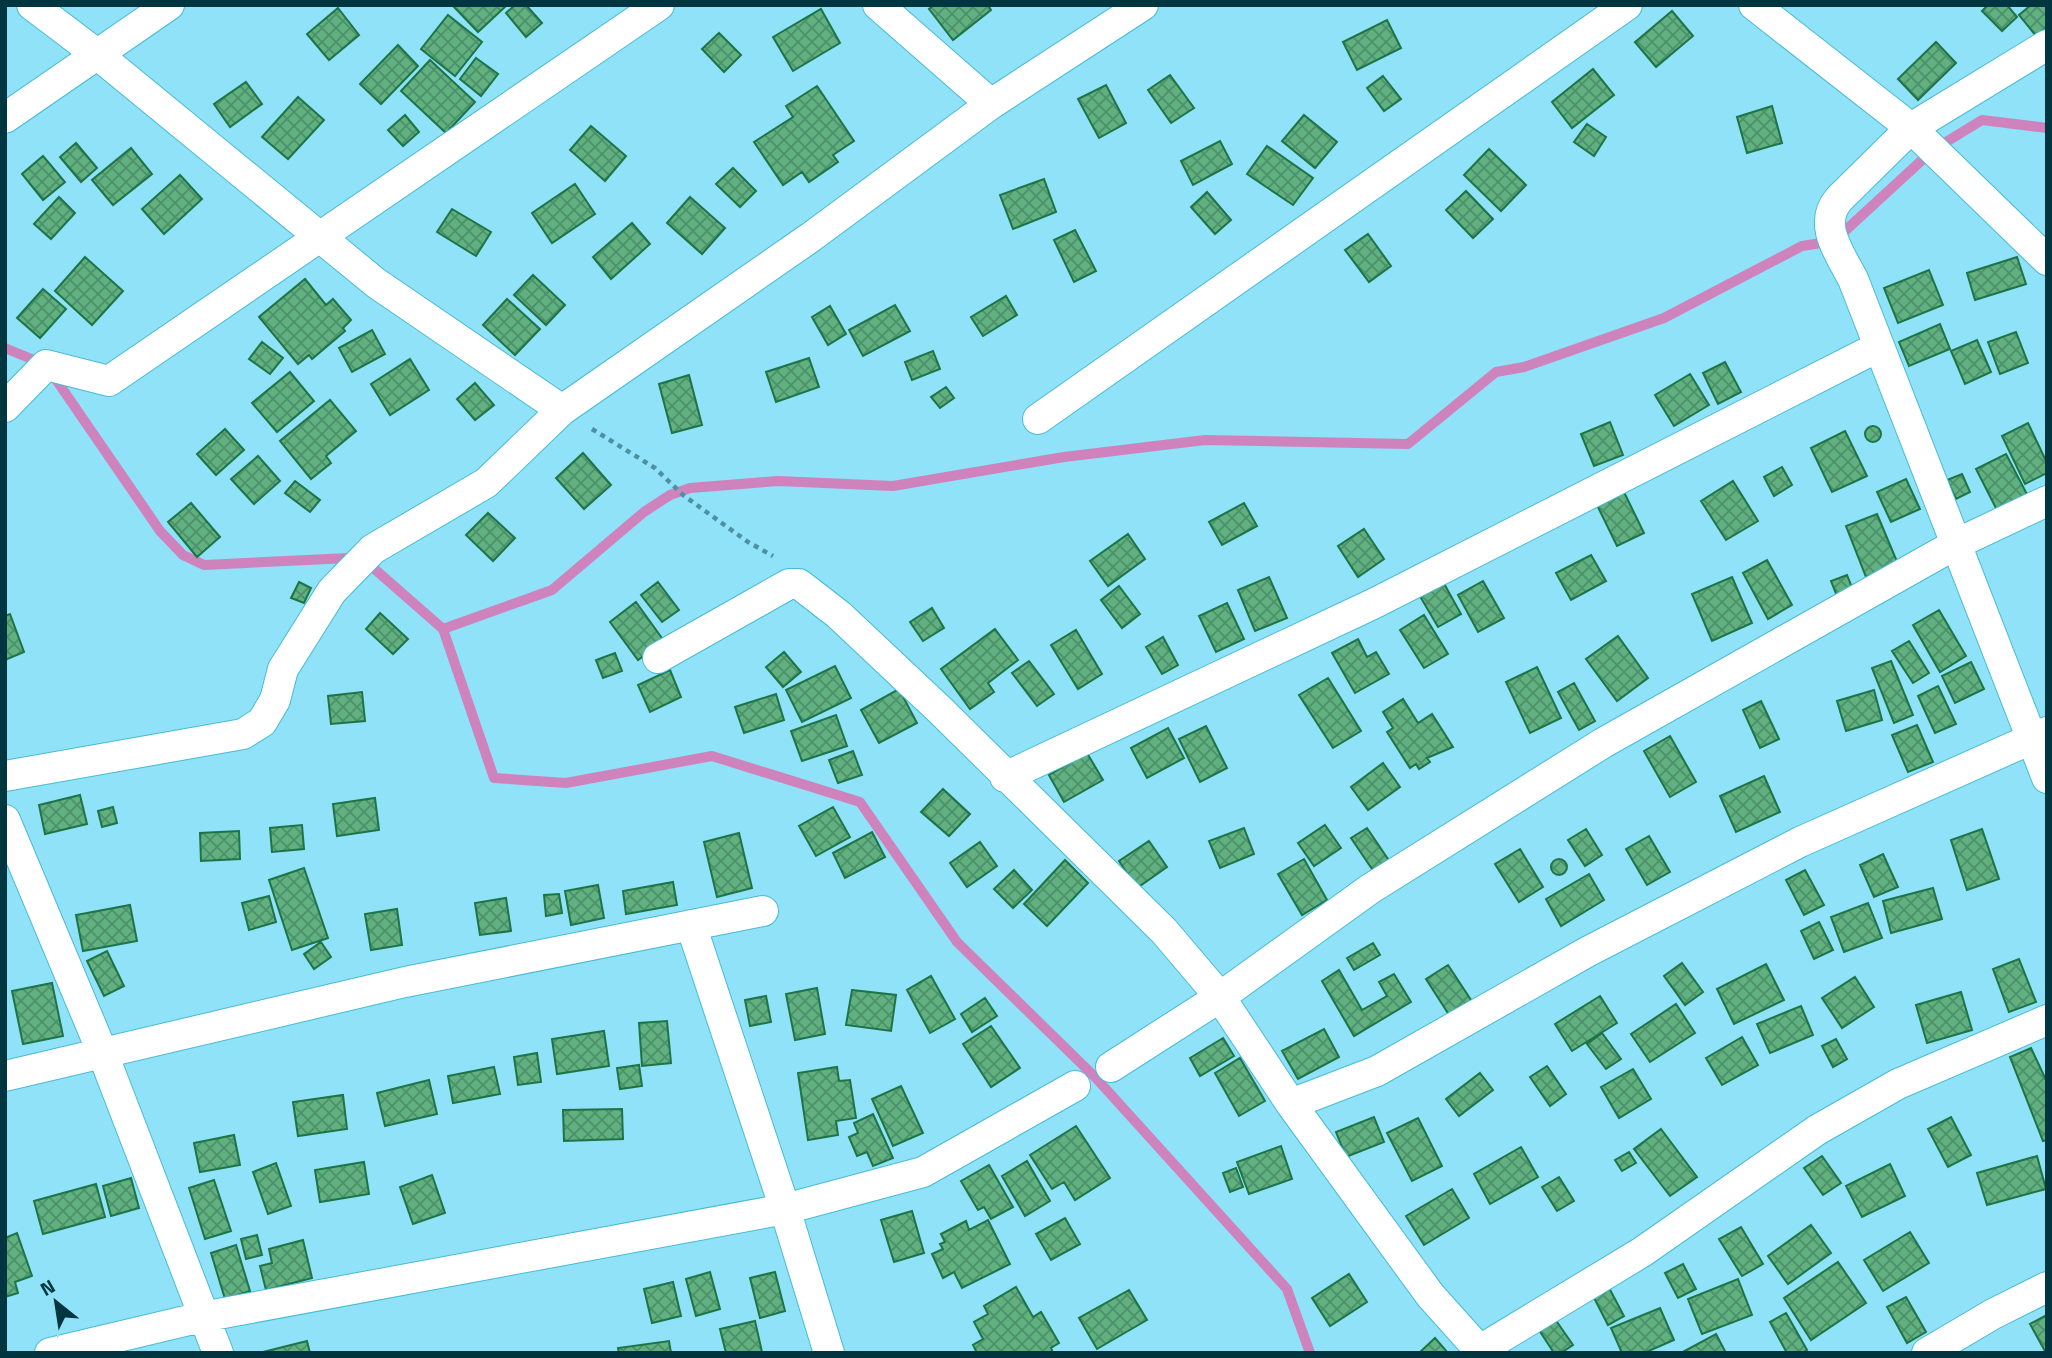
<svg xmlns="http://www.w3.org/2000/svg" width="2052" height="1358" font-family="'Titillium Web',sans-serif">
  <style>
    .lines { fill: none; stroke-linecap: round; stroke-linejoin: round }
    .stream { stroke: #cf83bd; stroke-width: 10 }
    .building { fill: url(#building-cross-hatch); stroke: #1d7447; stroke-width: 2 }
    .street-casing { stroke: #49bbd5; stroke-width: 32 }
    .path { stroke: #4c91a1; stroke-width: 4.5; stroke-dasharray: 5 5; stroke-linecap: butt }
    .street { stroke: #fff; stroke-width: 30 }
  </style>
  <defs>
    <pattern id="building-cross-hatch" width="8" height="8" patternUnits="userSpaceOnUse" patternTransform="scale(1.75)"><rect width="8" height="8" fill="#60b080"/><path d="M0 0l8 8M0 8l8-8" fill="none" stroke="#4d906a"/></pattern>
  </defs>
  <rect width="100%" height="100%" fill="#8fe2f7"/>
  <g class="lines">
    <path class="stream" d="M5 348 46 365 160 531 183 555 204 565 349 558
      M370 565 443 629 494 778 566 783 712 756 860 802 957 942 1095 1077 1287 1289 1310 1353
      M443 629 552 590 644 512 670 495 690 488 778 481 893 486 1064 457 1205 440 1408 444 1496 372 1524 367 1664 318 1802 246 1834 241 1933 150 1982 120 2047 128"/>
  </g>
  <path class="building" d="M456 5H507L478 32 454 7Z
    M515 5H526L542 23 526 37 506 13Z
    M934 5H988L991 10 953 40 929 9Z
    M1988 5H2007L2017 17 2002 31 1982 11Z
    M2031 5H2047V28L2036 36 2019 15Z
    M338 8 359 35 329 60 307 34Z
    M821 9 840 43 793 71 773 37Z
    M1672 11 1693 36 1656 67 1635 42Z
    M448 15 482 42 455 76 421 49Z
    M1387 20 1401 48 1357 70 1343 42Z
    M719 33 741 55 724 72 702 49Z
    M1936 42 1956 63 1918 100 1898 79Z
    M398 45 418 66 381 104 360 84Z
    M476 58 498 74 481 96 460 79Z
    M430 60 475 102 446 133 401 91Z
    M1593 69 1614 95 1572 128 1552 102Z
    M1170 75 1194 108 1171 123 1148 90Z
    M1383 76 1401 99 1384 111 1367 88Z
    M246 82 262 104 230 127 214 104Z
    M1106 85 1126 123 1099 138 1078 99Z
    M817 86 854 141 833 155 838 162 809 182 802 172 783 185 754 142 793 117 786 106Z
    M298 97 324 120 288 159 262 137Z
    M1772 106 1782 143 1747 153 1737 117Z
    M405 115 419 132 403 146 388 130Z
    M1304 115 1337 142 1315 168 1282 141Z
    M1587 124 1606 137 1594 156 1574 142Z
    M591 126 626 156 605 181 570 150Z
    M1220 141 1232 164 1193 185 1181 161Z
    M76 143 97 168 81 182 60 157Z
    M1267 146 1313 178 1293 205 1247 174Z
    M131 148 152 174 113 205 92 180Z
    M1489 149 1526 185 1501 211 1464 175Z
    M43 156 65 182 43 200 22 174Z
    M733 168 756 191 740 207 716 184Z
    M180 175 202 199 164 234 142 209Z
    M1044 179 1056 212 1013 229 1000 195Z
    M575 184 595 214 552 243 532 213Z
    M1466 191 1493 219 1473 238 1446 210Z
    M1207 192 1231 220 1215 234 1191 207Z
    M59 197 75 213 51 239 34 224Z
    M690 197 725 228 702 254 667 223Z
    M452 209 491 232 476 256 437 232Z
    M632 223 650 244 611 279 593 257Z
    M1075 230 1096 271 1074 282 1054 240Z
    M1368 234 1391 266 1369 282 1345 250Z
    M85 257 123 291 92 325 55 291Z
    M2017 257 2026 284 1975 300 1967 273Z
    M1929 270 1943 305 1898 323 1884 288Z
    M533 275 565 305 546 325 514 295Z
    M305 279 326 305 333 299 351 320 343 328 345 331 312 359 309 355 298 364 259 317Z
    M43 289 66 309 40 338 17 318Z
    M1006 296 1017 315 983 336 971 317Z
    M507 299 540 329 515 355 483 325Z
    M895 305 910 331 863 356 849 330Z
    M830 306 846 334 828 345 812 317Z
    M1940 324 1950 349 1909 366 1899 342Z
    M372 330 385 354 352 372 339 348Z
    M2016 332 2028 363 2000 374 1988 342Z
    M1977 340 1991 372 1965 384 1951 351Z
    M262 342 283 358 270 374 249 359Z
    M933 351 940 369 912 380 905 362Z
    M809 358 819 387 776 402 766 372Z
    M410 359 429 390 390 415 371 384Z
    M1725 362 1741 392 1718 404 1703 373Z
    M290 372 314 401 277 432 252 403Z
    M1690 374 1709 405 1674 426 1655 395Z
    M689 375 702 425 672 433 659 384Z
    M475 383 494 405 475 420 457 399Z
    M946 387 954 398 940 408 931 397Z
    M330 400 356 431 326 456 331 463 311 479 280 441Z
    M1610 422 1623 455 1594 466 1581 434Z
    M2028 423 2047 463V473L2025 484 2002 436Z
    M1865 434a8 8 0 1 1 16 0a8 8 0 1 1-16 0Z
    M225 429 244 450 216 475 197 454Z
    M1845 431 1867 476 1832 492 1811 448Z
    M583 453 611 485 584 509 556 478Z
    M2006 454 2030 500 2000 516 1976 469Z
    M258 456 280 481 254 504 231 479Z
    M1782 467 1792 485 1774 496 1764 477Z
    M1962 474 1970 492 1956 499 1947 480Z
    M1906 479 1920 509 1891 522 1877 492Z
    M295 481 320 500 310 512 285 493Z
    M1733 481 1758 521 1726 540 1701 501Z
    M1622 488 1644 533 1617 546 1595 501Z
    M191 503 220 537 197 557 168 522Z
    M1244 503 1257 526 1222 545 1209 522Z
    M488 513 515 538 493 561 466 535Z
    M1877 514 1898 564 1866 577 1846 526Z
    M1364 529 1384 559 1358 577 1338 546Z
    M1128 534 1145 559 1108 586 1090 561Z
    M1591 555 1606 581 1571 600 1556 573Z
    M1767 560 1792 605 1768 619 1743 573Z
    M1847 575 1853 590 1837 596 1831 581Z
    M1269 577 1287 618 1255 631 1238 590Z
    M1732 577 1752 623 1712 641 1692 594Z
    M1442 580 1461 614 1438 627 1418 593Z
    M1483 581 1504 618 1478 632 1458 595Z
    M299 582 311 588 304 603 291 598Z
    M658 582 679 610 662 622 641 595Z
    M1119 586 1140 614 1122 628 1101 600Z
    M636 602 664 641 638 660 610 622Z
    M1227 603 1244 639 1216 652 1199 616Z
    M932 608 944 628 923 641 910 622Z
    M1939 610 1966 656 1940 672 1913 625Z
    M380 613 408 639 393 654 366 629Z
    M10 614 24 652 5 660V616Z
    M1424 615 1448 654 1424 668 1400 630Z
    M995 629 1018 660 988 683 994 692 970 709 941 669Z
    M1076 630 1102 674 1078 689 1051 645Z
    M1618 636 1648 678 1617 701 1586 659Z
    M1163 637 1178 665 1162 674 1146 647Z
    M1358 639 1367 657 1376 652 1389 674 1355 693 1332 653Z
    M1909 641 1929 673 1913 683 1892 651Z
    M784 652 801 672 783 687 766 667Z
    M615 653 622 671 603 678 596 660Z
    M1029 661 1054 694 1037 706 1012 673Z
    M1891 661 1913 715 1894 723 1872 668Z
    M1971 662 1984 689 1955 703 1942 676Z
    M835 666 851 698 802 722 786 690Z
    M1537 667 1561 718 1530 733 1506 682Z
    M670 670 681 697 650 712 638 685Z
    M1328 678 1361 731 1333 748 1299 695Z
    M1574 683 1595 721 1579 730 1558 692Z
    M1938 686 1956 724 1935 733 1918 696Z
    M899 689 917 723 879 743 861 710Z
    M1874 690 1882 720 1846 731 1837 701Z
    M362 692 365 721 331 724 328 696Z
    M776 694 784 720 744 733 735 707Z
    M1403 699 1418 723 1432 714 1453 747 1427 758 1430 762 1419 769 1416 764 1410 768 1387 732 1393 728 1383 712Z
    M1761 701 1779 739 1760 748 1743 710Z
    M836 715 847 746 802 761 791 731Z
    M1917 725 1933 762 1908 772 1892 735Z
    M1206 726 1227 768 1200 782 1179 739Z
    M1168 728 1184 758 1147 778 1131 748Z
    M1670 736 1696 782 1670 797 1644 751Z
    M853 751 862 775 838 783 829 760Z
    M1087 753 1103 780 1064 802 1049 775Z
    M1383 763 1400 787 1368 810 1351 787Z
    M1764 776 1780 812 1736 832 1720 796Z
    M943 789 970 814 949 836 921 812Z
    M80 795 87 824 45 834 39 805Z
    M375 798 379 830 337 836 333 804Z
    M113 807 117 823 102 827 98 811Z
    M833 807 850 837 816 856 799 826Z
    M302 825 304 849 272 852 270 828Z
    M1325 825 1341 848 1314 866 1298 843Z
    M1244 828 1254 854 1220 868 1209 841Z
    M1367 828 1392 865 1376 875 1351 838Z
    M1586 829 1602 855 1585 866 1568 840Z
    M1982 829 1999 879 1967 890 1951 840Z
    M239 831 240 859 201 861 200 833Z
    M872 832 885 857 845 878 833 853Z
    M739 833 752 888 717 897 704 842Z
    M1649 836 1670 872 1647 885 1626 849Z
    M1149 841 1167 867 1137 888 1119 861Z
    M980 842 997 866 967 887 950 863Z
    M1520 849 1543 887 1519 902 1495 864Z
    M1883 854 1898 887 1874 897 1860 865Z
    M1304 859 1327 900 1302 915 1278 874Z
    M1551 867a8 8 0 1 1 16 0a8 8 0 1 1-16 0Z
    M1065 860 1088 883 1047 926 1024 904Z
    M304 868 328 938 292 950 269 880Z
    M1014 870 1032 890 1013 908 994 889Z
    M1805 870 1824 905 1804 915 1786 880Z
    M1589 874 1604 900 1561 926 1546 899Z
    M673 882 677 905 626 914 623 891Z
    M598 885 604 918 571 925 565 891Z
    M1933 888 1942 919 1891 933 1883 901Z
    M559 894 562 913 546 916 544 895Z
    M269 896 276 922 249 930 242 903Z
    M506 898 511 931 480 935 475 903Z
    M1868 903 1882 938 1844 952 1831 917Z
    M130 905 137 941 83 951 76 915Z
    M397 909 402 945 371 950 365 914Z
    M1819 922 1833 950 1814 959 1801 931Z
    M321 942 331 957 314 969 304 954Z
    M1373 943 1380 955 1354 970 1347 958Z
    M107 951 124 986 104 996 87 961Z
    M2019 959 2036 1002 2009 1012 1993 969Z
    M1682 963 1703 992 1685 1005 1664 976Z
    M1766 964 1784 1000 1734 1024 1717 989Z
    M1448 965 1475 1006 1453 1021 1426 979Z
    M1339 970 1362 1010 1387 996 1379 982 1394 974 1411 1002 1354 1036 1322 981Z
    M931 976 955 1019 930 1033 907 990Z
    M1855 977 1874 1007 1842 1028 1822 998Z
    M52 983 63 1036 23 1044 12 991Z
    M817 988 825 1034 795 1040 786 994Z
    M852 990 896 995 891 1031 846 1025Z
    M1961 992 1972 1030 1927 1043 1916 1005Z
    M766 996 771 1022 750 1026 745 1000Z
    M1600 996 1617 1023 1572 1051 1555 1024Z
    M985 998 997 1016 972 1032 961 1014Z
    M1676 1004 1695 1033 1650 1062 1631 1034Z
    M1801 1006 1813 1035 1770 1053 1757 1024Z
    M667 1021 671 1063 642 1066 639 1023Z
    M991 1026 1020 1068 991 1087 963 1044Z
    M1324 1029 1339 1057 1298 1079 1282 1051Z
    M604 1031 609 1066 557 1074 552 1039Z
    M1602 1033 1621 1059 1606 1069 1587 1044Z
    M1742 1037 1758 1065 1722 1085 1706 1058Z
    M1223 1038 1234 1056 1200 1076 1190 1058Z
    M1836 1039 1847 1059 1833 1067 1822 1046Z
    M2031 1048 2047 1082V1140L2043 1141 2010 1057Z
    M537 1053 541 1082 518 1085 514 1057Z
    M1240 1058 1265 1101 1239 1116 1215 1073Z
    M639 1065 642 1086 620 1089 617 1068Z
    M1547 1066 1566 1094 1550 1106 1530 1077Z
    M494 1067 500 1094 453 1103 448 1076Z
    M837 1067 839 1081 850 1080 856 1118 836 1121 838 1135 808 1140 798 1073Z
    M1633 1069 1651 1099 1619 1118 1601 1087Z
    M1480 1073 1493 1090 1459 1116 1446 1099Z
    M429 1080 437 1114 385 1126 377 1093Z
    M901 1086 923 1133 893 1146 872 1099Z
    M343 1095 347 1129 298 1136 293 1102Z
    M622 1109 623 1139 564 1141 563 1110Z
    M873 1114 893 1158 873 1166 867 1152 857 1156 849 1137 858 1133 854 1123Z
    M1374 1117 1384 1142 1346 1157 1336 1132Z
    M1951 1117 1971 1155 1948 1167 1928 1129Z
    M1418 1118 1442 1166 1412 1181 1387 1133Z
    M1076 1126 1110 1178 1075 1200 1064 1182 1052 1189 1030 1155Z
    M1661 1129 1697 1177 1670 1196 1634 1149Z
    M234 1135 240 1165 200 1172 194 1143Z
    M1281 1146 1292 1179 1249 1194 1237 1162Z
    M1521 1147 1538 1177 1490 1204 1474 1174Z
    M1629 1152 1636 1163 1622 1171 1615 1160Z
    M1822 1156 1841 1183 1823 1195 1804 1168Z
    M2037 1156 2046 1189 1987 1205 1977 1173Z
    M1027 1161 1050 1201 1025 1216 1002 1176Z
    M364 1162 369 1194 320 1202 315 1170Z
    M276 1163 291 1206 268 1214 253 1172Z
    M1890 1164 1905 1196 1862 1217 1846 1186Z
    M989 1165 1013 1207 991 1219 984 1207 978 1210 961 1181Z
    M1236 1168 1243 1187 1230 1192 1223 1173Z
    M432 1175 445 1213 413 1224 400 1187Z
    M1559 1177 1574 1201 1557 1211 1542 1187Z
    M131 1178 139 1208 111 1216 103 1186Z
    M214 1180 231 1231 205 1239 189 1188Z
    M96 1184 105 1217 43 1234 34 1201Z
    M1452 1189 1469 1218 1424 1245 1406 1216Z
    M912 1211 924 1253 894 1262 881 1220Z
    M1065 1218 1080 1244 1051 1260 1036 1234Z
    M988 1220 1010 1264 962 1288 954 1272 943 1278 932 1254 943 1249 940 1244 945 1242 941 1234 966 1221 969 1230Z
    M1811 1225 1831 1253 1788 1284 1768 1256Z
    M1741 1227 1763 1264 1742 1276 1719 1239Z
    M1910 1232 1929 1263 1883 1291 1864 1260Z
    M17 1233 32 1276 15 1282 18 1293 5 1297V1238Z
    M257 1235 262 1255 246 1259 241 1239Z
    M303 1240 312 1278 266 1290 260 1266 272 1263 269 1249Z
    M236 1245 250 1291 225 1299 211 1253Z
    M1838 1262 1866 1303 1811 1340 1784 1298Z
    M1683 1264 1696 1289 1678 1298 1665 1273Z
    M710 1272 720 1309 696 1316 686 1279Z
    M775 1272 785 1311 760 1318 750 1278Z
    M1349 1274 1367 1302 1330 1326 1312 1298Z
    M1738 1279 1752 1315 1702 1334 1688 1299Z
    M673 1282 681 1316 652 1323 644 1289Z
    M1607 1284 1624 1316 1608 1325 1591 1292Z
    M1016 1287 1033 1317 1041 1312 1059 1343 1051 1348 1053 1353H977L973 1345 983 1339 974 1322 988 1314 984 1306Z
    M1129 1290 1147 1320 1097 1349 1079 1318Z
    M1906 1297 1926 1332 1907 1343 1887 1307Z
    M1660 1308 1674 1340 1644 1353H1622L1611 1328Z
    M1786 1313 1807 1350 1802 1353H1787L1770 1322Z
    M2047 1315V1353H2046L2030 1324Z
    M1555 1319 1573 1345 1561 1353H1554L1539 1330Z
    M755 1321 762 1352 726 1353 720 1329Z
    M1716 1334 1726 1353H1681Z
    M1435 1338 1448 1353H1419Z
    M307 1341 310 1353H259Z
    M669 1341 671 1353H619L618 1348Z"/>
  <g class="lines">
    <g class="street-casing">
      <path id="street" d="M32 5 98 55 376 283 562 410
        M878 5 991 104
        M1754 5 1911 128 2047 260
        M2047 45 1911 128 1839 199C1817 224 1840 254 1853 279L2047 778
        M5 118 169 5
        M5 407 46 365 109 381 659 5
        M1038 419 1627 5
        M658 658 789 584H799L839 615 941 711 1164 931 1220 997 1291 1104 1430 1295 1482 1353
        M5 776 243 734 262 722 275 700 283 669 332 591 373 549 486 483 562 410 811 237 991 104 1143 5
        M1005 777 1375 603 1878 347
        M5 820 103 1054 218 1353
        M691 925 785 1209 829 1353
        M1111 1067 1220 997 1370 889 1603 743 1956 544 2047 501
        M5 1076 405 982 763 911
        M1291 1104 1377 1071 1587 952 1800 842 2047 732
        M1480 1350 1642 1252 1817 1130 1898 1084 2047 1020
        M50 1353 202 1317 785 1209 923 1172 1075 1086
        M1927 1353 1993 1314 2047 1287"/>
    </g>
    <path class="path" d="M592 429 655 468 683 495 748 542 773 556"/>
    <use href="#street" class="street"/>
  </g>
  <rect width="2052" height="1358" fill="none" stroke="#013641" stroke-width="14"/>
  <g transform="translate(56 1302) rotate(330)" stroke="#8fe2f7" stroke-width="5" paint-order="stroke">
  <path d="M0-5L12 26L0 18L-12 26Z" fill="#013641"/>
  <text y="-10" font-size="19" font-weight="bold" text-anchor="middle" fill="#013641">N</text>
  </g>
</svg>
